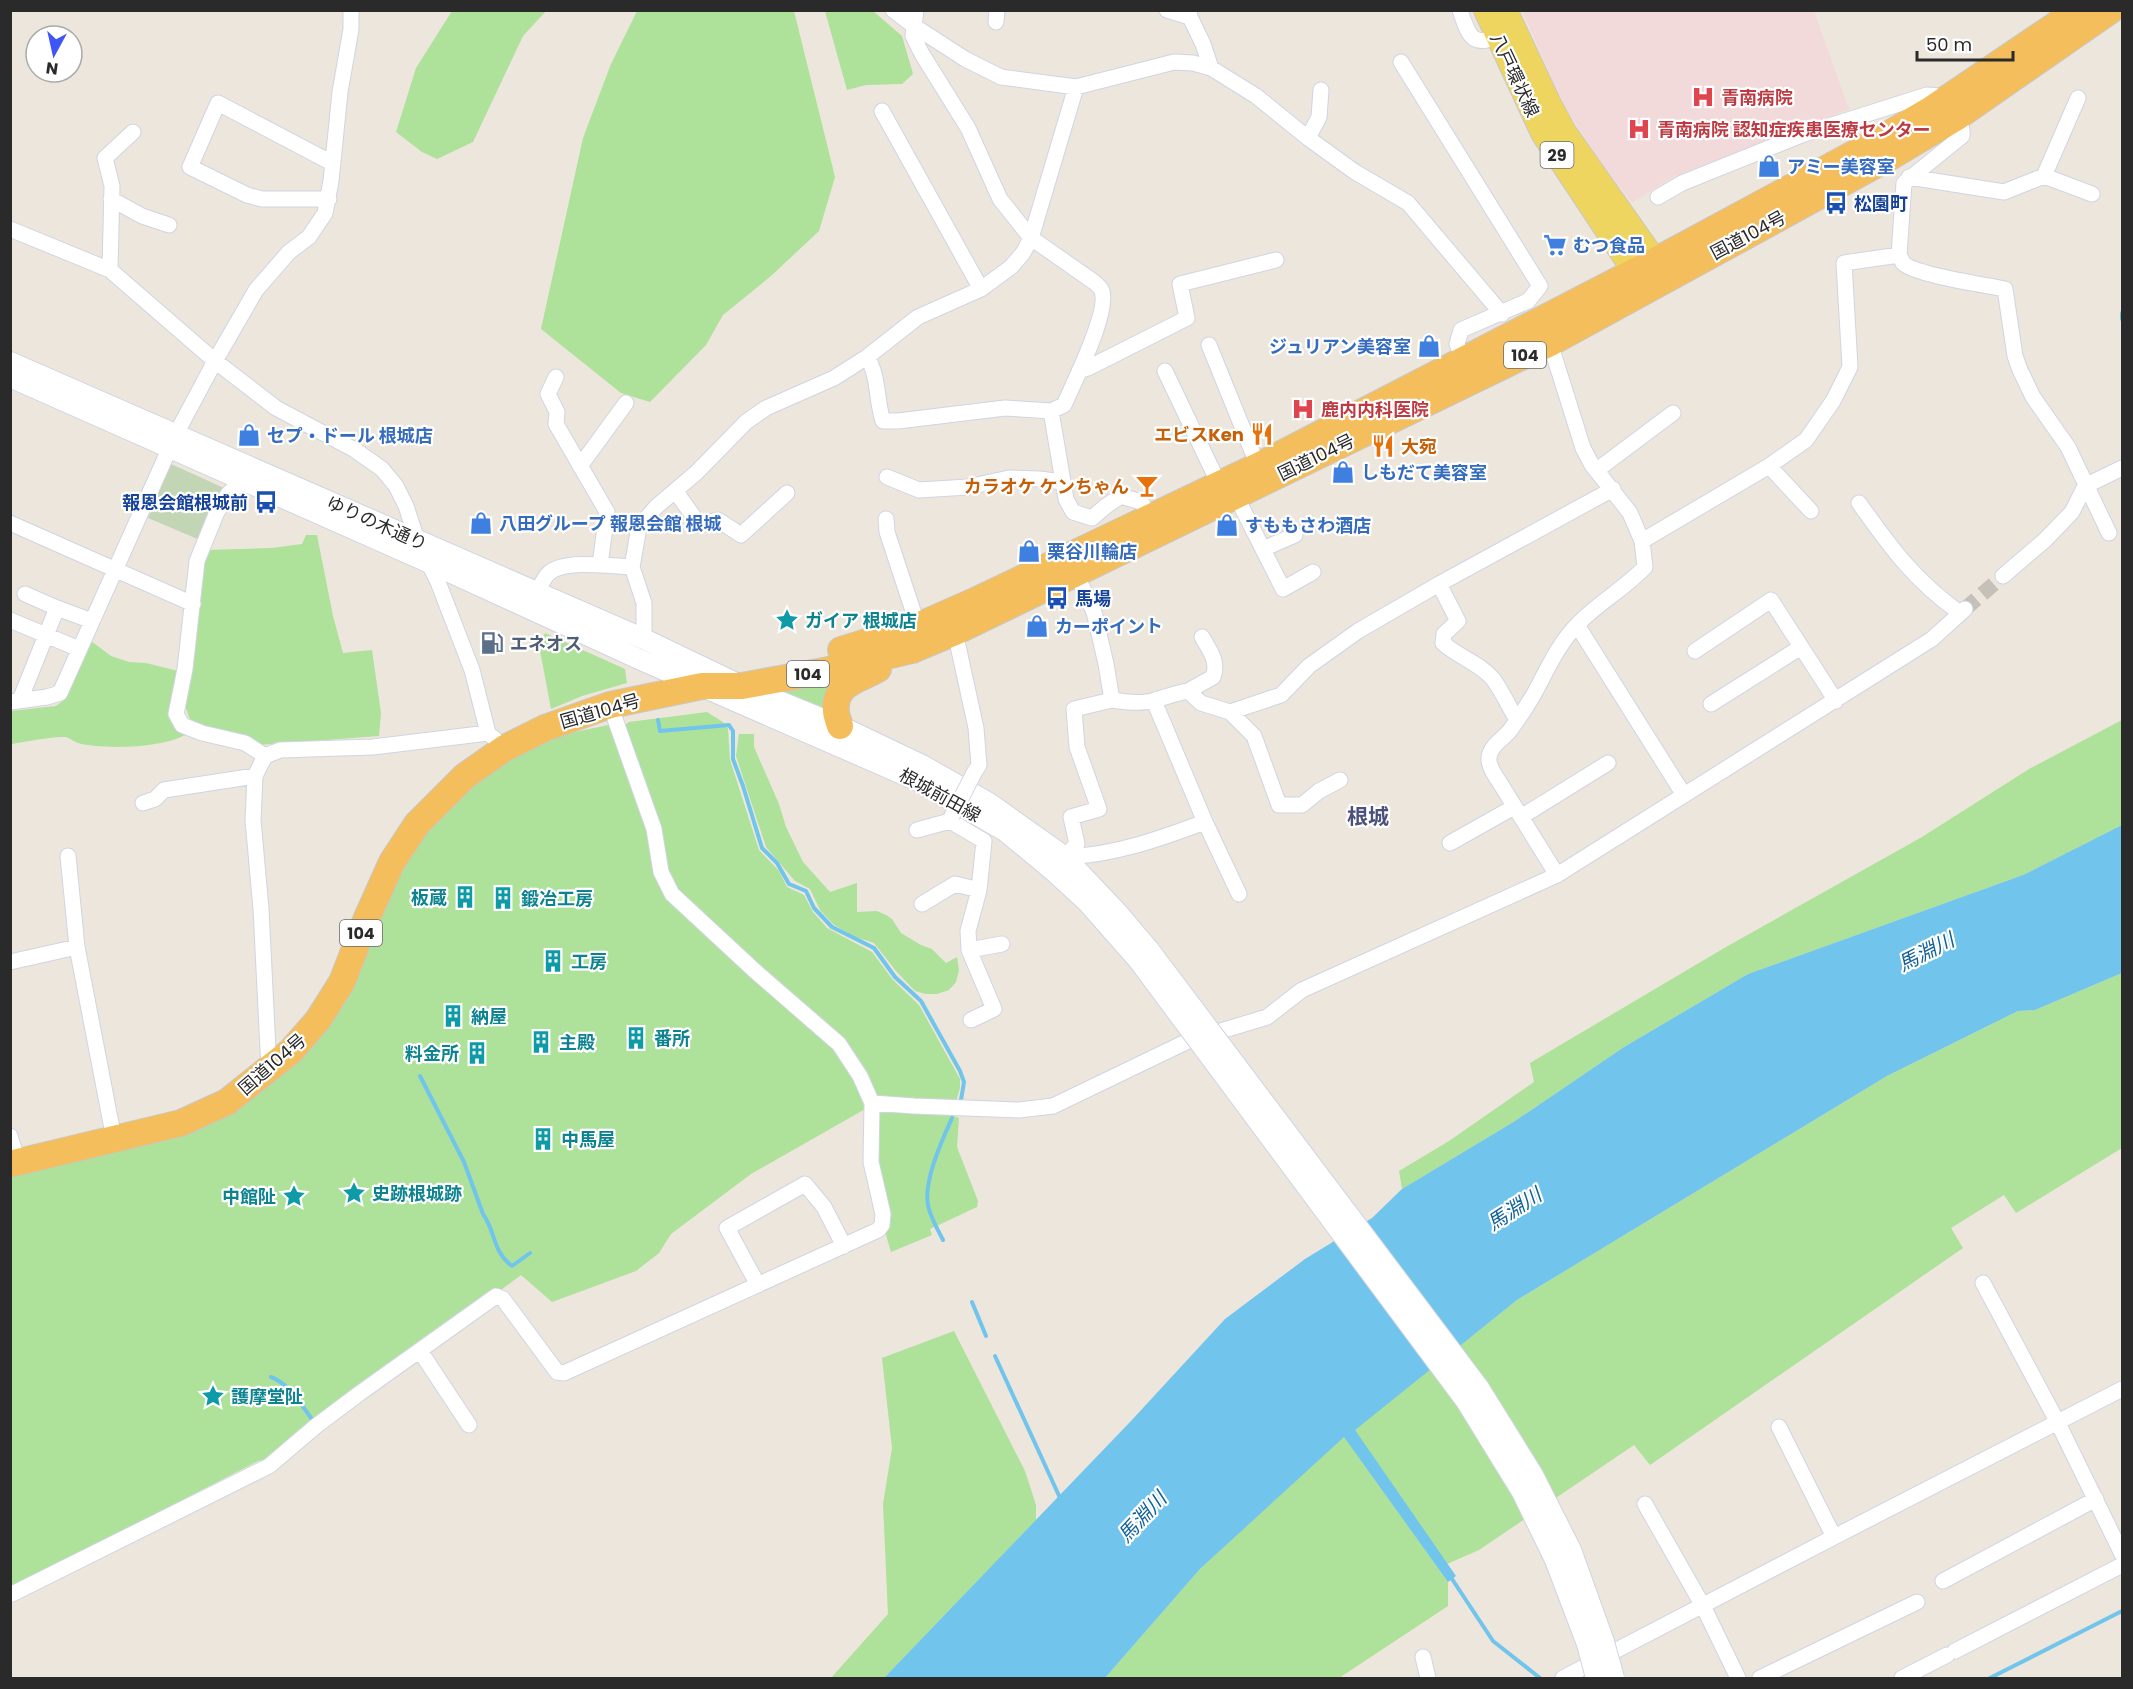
<svg xmlns="http://www.w3.org/2000/svg" width="2133" height="1689" font-family="Poppins,'Noto Sans JP',sans-serif">
  <style>
    .medical { fill: #f2dada }
    .green { fill: #aee19a }
    .cemetery { fill: #c2d5b4 }
    .water { fill: #71c4ec }
    .lines { fill: none; stroke-linecap: round; stroke-linejoin: round }
    .stream { stroke: #71c4ec; stroke-width: 4 }
    .minor-tunnel { stroke: #c5c0b8; stroke-width: 15; stroke-dasharray: 15 8; stroke-linecap: butt }
    .minor-casing { stroke: #d1d4e2; stroke-width: 17 }
    .tertiary-casing { stroke: #d1d4e2; stroke-width: 22 }
    .primary-casing { stroke: #c8c8c8; stroke-width: 26 }
    .trunk-casing { stroke: #c8c8c8; stroke-width: 28 }
    .minor { stroke: #fff; stroke-width: 15 }
    .tertiary { stroke: #fff; stroke-width: 20 }
    .primary { stroke: #edd560; stroke-width: 24 }
    .trunk { stroke: #f4be5c; stroke-width: 26 }
    .minor-bridge-casing { stroke: #d1d4e2; stroke-width: 17; stroke-linecap: butt }
    .tertiary-bridge-casing { stroke: #d1d4e2; stroke-width: 22; stroke-linecap: butt }
    .minor-bridge { stroke: #fff; stroke-width: 15 }
    .tertiary-bridge { stroke: #fff; stroke-width: 20 }
    .labels { text-anchor: middle; dominant-baseline: central; stroke-width: 4.5; stroke-linejoin: round; paint-order: stroke }
    .shield { fill: #fff; stroke: #6a6a6a; stroke-width: 1.5 }
    .shield-label { font-size: 16px; font-weight: bold; fill: #2a2a2a }
    .street-label { font-size: 18px; fill: #2a2a2a; stroke: #fff }
    .health-label { font-size: 18px; font-weight: bold; fill: #be3a42; stroke: #fff; text-anchor: start }
    .shop-label { font-size: 18px; font-weight: bold; fill: #366cbe; stroke: #fff; text-anchor: start }
    .transit-label { font-size: 18px; font-weight: bold; fill: #164399; stroke: #fff; text-anchor: start }
    .food-label { font-size: 18px; font-weight: bold; fill: #c56008; stroke: #fff; text-anchor: end }
    .culture-label { font-size: 18px; font-weight: bold; fill: #0d838f; stroke: #fff; text-anchor: start }
    .service-label { font-size: 18px; font-weight: bold; fill: #4e5e75; stroke: #fff; text-anchor: start }
    .water-label { font-size: 20px; font-style: italic; fill: #106198; stroke: #fff }
    .quarter-label { font-size: 21px; font-weight: bold; fill: #4b517a; stroke: #fff }
  </style>
  <rect width="100%" height="100%" fill="#ece6dc"/>
  <path class="medical" d="M1522 11H1814L1849 109 1673 177 1632 203 1606 169 1571 117 1555 86Z"/>
  <path class="green" d="M452 11H546L523 36 473 142 437 159 422 152 396 132 416 68Z
    M637 11H794L835 177 819 231 771 276 723 315 706 345 650 402 621 393 541 329 583 138 611 64Z
    M825 11H873L902 36 913 74 902 84 866 85 847 90Z
    M306 535H317L333 616 343 653 372 650 381 713 379 736 258 745 191 723 184 702 203 564 208 550 272 548 302 544Z
    M545 633 625 669 627 683 582 696 551 709 539 645Z
    M91 641 111 656 129 662 146 663 178 671 171 713 187 734C164 748 104 750 78 743 74 742 70 738 66 737 55 736 23 742 11 744V711L56 706 64 700Z
    M838 681 829 686 823 708 779 691Z
    M707 712 723 722 728 729 730 760 759 850 779 871 787 887 804 895 813 912 827 928 872 952 893 980 919 1005 960 1079V1088L956 1101 882 1099 876 1095 849 1051 684 901 667 876 624 730 625 725 629 722Z
    M2122 720V825L2023 875 1748 974 1624 1047 1515 1121 1402 1189 1399 1171 1449 1141 1534 1082 1530 1063 1726 947 1922 837 2029 769Z
    M613 724 618 731 661 878 837 1047 854 1073 867 1108 751 1174 671 1234 659 1253 636 1271 552 1302 521 1275 274 1458 258 1461 11 1588V1174L95 1154 285 1069 403 862 446 806 498 765 556 736Z
    M739 734H754V747L779 804 786 827 803 862 830 892 857 883V912L877 911 886 915 892 919 901 933 921 945 932 949 946 963 957 957 959 970 956 982 949 990 937 994H926L915 991 896 971 874 943 855 937 834 925 820 910 810 889 795 881 766 847 736 756Z
    M2122 973V1148L2016 1213 2004 1195 1951 1228 1963 1248 1650 1465 1634 1445 1479 1550 1447 1564 1354 1430 1517 1300 1887 1076 2018 1011 2035 1010Z
    M880 1112 948 1114 959 1118 957 1147 978 1201 977 1207 930 1229 932 1235 891 1252C877 1208 874 1161 875 1116Z
    M954 1331 1025 1471 1036 1505V1520L884 1678H831L888 1614 883 1504 892 1448 882 1358Z
    M1344 1436 1448 1582V1606L1339 1678H1105L1200 1569Z"/>
  <path class="cemetery" d="M171 464 224 488 200 540 148 518Z"/>
  <path class="water" d="M2122 825V973L2035 1010 2018 1011 1887 1076 1517 1300 1355 1430 1456 1576 1448 1582 1344 1437 1200 1569 1105 1678H884L1131 1421 1225 1319 1305 1259 1372 1218 1402 1189 1515 1121 1624 1047 1748 974 2023 875Z"/>
  <g class="lines">
    <path class="stream" d="M2122 313V319
      M658 720 660 731 729 725 733 731V759L743 786 762 848 777 863 789 884 806 891 814 908 832 927 874 948 895 977 921 1001 960 1071 964 1082 961 1100
      M420 1076 464 1162 483 1214C496 1232 492 1251 512 1266L530 1253
      M943 1240C938 1230 932 1220 929 1209 921 1186 942 1140 952 1118
      M972 1302 986 1336
      M995 1356 1061 1500
      M271 1377C288 1383 301 1404 311 1418
      M1452 1579 1493 1641 1540 1678
      M1990 1678 2122 1611"/>
    <path class="minor-tunnel" d="M1965 609 2003 576"/>
    <g class="minor-casing">
      <path id="minor" d="M916 10 914 26 965 59 1001 77 1076 87 1174 62 1193 63 1211 68 1256 96 1308 138 1355 172 1408 203 1502 314
        M1167 10 1190 17
        M1189 10 1190 17 1203 44 1211 68
        M1460 10C1470 41 1474 48 1505 33
        M996 22 997 10
        M1401 62 1540 286 1528 301 1461 330 1457 344 1466 367
        M882 111 981 289
        M1308 138 1319 117 1321 90
        M2044 176 2092 194
        M1909 177 2004 192 2044 176 2078 98
        M1658 197 1682 183 1804 134 1927 95C1929 95 1935 95 1937 96 1949 100 1964 123 1962 136L1904 183 1899 255C1900 256 1903 263 1903 263 1915 275 1986 285 2005 289L2015 356 2020 370 2033 397 2068 447 2109 533
        M111 199 142 216 169 225
        M329 199H262L247 195 190 167 218 103 332 163
        M10 229 110 270 215 361 276 408 355 450 382 469 396 486 406 506 417 540 438 582 472 670 488 733 505 748
        M110 270 112 186 105 158 133 132
        M1550 343 1583 448 1592 465 1630 513 1642 541 1645 567C1624 589 1598 603 1578 624 1558 644 1547 670 1534 694 1527 706 1519 718 1511 729 1504 739 1490 745 1489 758 1488 766 1496 777 1500 783L1557 875
        M1209 345 1258 466
        M867 357C879 376 876 400 883 421H898L1005 408 1051 411 1064 405C1073 384 1112 308 1101 289 1099 286 1096 284 1094 282L1031 238 1000 199 968 128 922 54 913 36 914 26 893 10
        M1079 371 1088 368 1187 318 1180 284 1276 260
        M1165 371 1219 484
        M556 377 548 394 557 412 556 424 607 512 600 565
        M1051 411 1066 499 1073 512 1092 518 1106 506 1121 496 1141 502 1155 523
        M580 466 626 403
        M1769 466 1811 511
        M1597 470 1673 413
        M887 477 919 490 968 487 1009 478 1039 479 1063 482
        M242 481 228 494 217 512 197 561 185 669 176 714 182 725 202 733 245 743 265 756
        M676 492 699 524 718 520 741 535 787 493
        M1236 496 1283 589 1313 572
        M1859 503C1891 548 1914 580 1960 613
        M886 519 887 532 918 626
        M10 523 193 604
        M1642 541 1769 466 1806 440 1833 401 1850 367 1844 263 1899 255
        M1263 549 1295 535
        M2003 576 2045 540 2072 512 2085 486 2122 468
        M1439 584 1458 621 1444 634 1443 643C1458 657 1480 663 1493 679 1502 691 1509 707 1517 720
        M537 593C540 587 544 577 549 573 564 559 613 566 632 567
        M25 594 57 608
        M10 620 79 649
        M1577 625 1684 795
        M955 632 976 728 979 765 974 773
        M644 639V603L632 567 639 527 656 507 696 473 746 422 766 408 834 378 867 357 918 317 981 289 1011 267 1023 253 1031 238 1076 87
        M1695 651 1771 600 1836 701
        M1188 691 1213 677C1219 662 1210 651 1202 637
        M20 700 57 608 92 621
        M1112 700C1124 702 1143 704 1155 700 1166 697 1176 693 1188 691L1201 703 1230 712 1254 736 1279 805H1302L1319 791 1340 780
        M10 702 47 697 60 693 176 434 215 361 256 290 289 252 309 237 325 213 331 181 340 92 351 29V10
        M1711 704 1801 647
        M1230 712 1281 695 1309 666 1358 631 1439 584 1613 489
        M143 803 155 799 164 790 255 776
        M952 816 950 821 984 841 979 890 968 931 969 950 994 1009 971 1020
        M1521 817 1608 763
        M1205 822 1239 894
        M917 830 950 821
        M1450 843 1514 807
        M68 856 77 947 114 1139
        M1065 857C1115 855 1159 839 1205 822L1154 701
        M1057 865 1077 844 1071 817 1099 809 1077 747 1074 709 1112 700 1106 664 1094 612 1076 574
        M922 904 955 884 979 890
        M969 950 1002 944
        M10 962 77 947
        M269 1070 261 909 253 820 255 776 265 756 280 750 373 747 488 733
        M872 1103 914 1106 1019 1110 1053 1106 1188 1041 1267 1017 1302 990 1557 875 1932 639 1965 609
        M10 1136 18 1162
        M1983 1283 2058 1423 2122 1554
        M758 1285 727 1228 805 1184 824 1207 844 1246
        M420 1351 469 1425
        M1779 1427 1834 1537
        M1645 1504 1703 1606 1738 1678
        M1943 1581 2096 1499
        M10 1595 269 1466 316 1426 360 1393 496 1296 503 1299 557 1372 564 1373 878 1230 882 1225 883 1214 871 1162 872 1103 860 1076 839 1044 755 971 672 894 661 872 654 829 610 705
        M1955 1651 2122 1565
        M1423 1657 1428 1678
        M1563 1678 1834 1537 2122 1389
        M1760 1678 1917 1602
        M1902 1678 1947 1655"/>
    </g>
    <g class="tertiary-casing">
      <path id="tertiary" d="M10 362 644 639 742 686 840 726 922 765 989 803 1065 857 1117 912 1150 951
        M10 377 430 563 641 660 916 780 1005 831 1051 869 1087 902 1139 961"/>
    </g>
    <g class="primary-casing">
      <path id="primary" d="M1486 10 1543 133 1645 287
        M1505 10 1548 102 1564 132 1666 277"/>
    </g>
    <g class="trunk-casing">
      <path id="trunk" d="M841 650 918 626 977 600 1258 466 1655 261 1870 145 1930 110 2078 10
        M840 726C838 720 835 713 836 707 836 683 861 679 878 669
        M10 1164 181 1123 227 1102 291 1051 318 1020 342 982 366 920 392 862 417 824 465 776 505 748 545 728 610 705 702 686H742L824 671 912 650 955 632 1550 343 1890 157 1957 117 2111 10"/>
    </g>
    <use href="#minor" class="minor"/>
    <use href="#tertiary" class="tertiary"/>
    <use href="#primary" class="primary"/>
    <use href="#trunk" class="trunk"/>
    <g class="minor-bridge-casing">
      <path id="minor-bridge" d="M952 816 974 773"/>
    </g>
    <g class="tertiary-bridge-casing">
      <path id="tertiary-bridge" d="M1150 951 1479 1388 1533 1475 1571 1550 1604 1642 1614 1678
        M1139 961 1466 1401 1522 1492 1555 1560 1587 1644 1596 1678"/>
    </g>
    <use href="#minor-bridge" class="minor-bridge"/>
    <use href="#tertiary-bridge" class="tertiary-bridge"/>
  </g>
  <defs>
    <g id="hospital-bare" transform="scale(1.8)"><path d="M-5-5h3v3.5h4V-5h3V5h-3V1.5h-4V5h-3Z" fill="#e0444e" stroke="#fff" stroke-width="2.5" paint-order="stroke"/></g>
    <g id="shop-bare" transform="scale(1.8)"><path d="M-5-2.5h2.3a2.7 3.5 0 0 1 5.4 0H5L5.5 6h-11ZM-1.5-2.5h3a1.5 2.3 0 0 0-3 0Z" fill="#3f7fe0" stroke="#fff" stroke-width="2.5" paint-order="stroke"/></g>
    <g id="bus-bare" transform="scale(1.8)"><path d="M-5-6H5V4H4V6H2V4H-2V6H-4V4H-5ZM-3.5-4V0h7V-4ZM-3.5 1.2v1.5H-2V1.2ZM2 1.2v1.5H3.5V1.2Z" fill="#1a4fb4" stroke="#fff" stroke-width="2.5" paint-order="stroke"/></g>
    <g id="supermarket-bare" transform="scale(1.8)"><path d="M-6-5.5h2.5l.6 2H6L4.5 2H-2.5L-4.4-4H-6ZM-1.5 3.2a1.3 1.3 0 1 0 .1 0ZM3 3.2a1.3 1.3 0 1 0 .1 0Z" fill="#3f7fe0" stroke="#fff" stroke-width="2.5" paint-order="stroke"/></g>
    <g id="restaurant-bare" transform="scale(1.8)"><path d="M-5-6h1v4h1v-4h1v4h1v-4h1v5L-1.5 .5V6h-2V.5L-5-1ZM5-6V6H3V1.5H1.5Q1.5-4 5-6Z" fill="#e8710a" stroke="#fff" stroke-width="2.5" paint-order="stroke"/></g>
    <g id="bar-bare" transform="scale(1.8)"><path d="M-6-5H6L.8 .8V4.5H3.5V6h-7V4.5H-.8V.8Z" fill="#e8710a" stroke="#fff" stroke-width="2.5" paint-order="stroke"/></g>
    <g id="sight-bare" transform="scale(1.8)"><path d="M0-6L1.8-2.2L6-1.7L2.9 1.2L3.7 5.4L0 3.3L-3.7 5.4L-2.9 1.2L-6-1.7L-1.8-2.2Z" fill="#0f9aa8" stroke="#fff" stroke-width="2.5" paint-order="stroke"/></g>
    <g id="fuel-bare" transform="scale(1.8)"><path d="M-5.5-6h7V0h2V4h1.3V-2.5L3-4.5l.8-.8L6-3V5H2.5V1h-1V6h-7ZM-4.2-4.7v3.2H.2V-4.7Z" fill="#5c6f8a" stroke="#fff" stroke-width="2.5" paint-order="stroke"/></g>
    <g id="building-bare" transform="scale(1.8)"><path d="M-4-6H4V6H1V3H-1V6H-4ZM-2.5-4.3h1.7v1.8h-1.7ZM.8-4.3h1.7v1.8H.8ZM-2.5-1h1.7V.8h-1.7ZM.8-1h1.7V.8H.8Z" fill="#0f9aa8" stroke="#fff" stroke-width="2.5" paint-order="stroke"/></g>
  </defs>
  <g fill-rule="evenodd">
    <use href="#hospital-bare" x="1703" y="97"/>
    <use href="#hospital-bare" x="1639" y="129"/>
    <use href="#shop-bare" x="1769" y="166"/>
    <use href="#bus-bare" x="1836" y="203"/>
    <use href="#supermarket-bare" x="1555" y="245"/>
    <use href="#shop-bare" x="1429" y="346"/>
    <use href="#hospital-bare" x="1303" y="409"/>
    <use href="#restaurant-bare" x="1262" y="434"/>
    <use href="#shop-bare" x="249" y="435"/>
    <use href="#restaurant-bare" x="1383" y="446"/>
    <use href="#shop-bare" x="1343" y="472"/>
    <use href="#bar-bare" x="1147" y="486"/>
    <use href="#bus-bare" x="266" y="502"/>
    <use href="#shop-bare" x="481" y="523"/>
    <use href="#shop-bare" x="1227" y="525"/>
    <use href="#shop-bare" x="1029" y="551"/>
    <use href="#bus-bare" x="1057" y="598"/>
    <use href="#sight-bare" x="787" y="620"/>
    <use href="#shop-bare" x="1037" y="626"/>
    <use href="#fuel-bare" x="492" y="643"/>
    <use href="#building-bare" x="465" y="897"/>
    <use href="#building-bare" x="503" y="898"/>
    <use href="#building-bare" x="553" y="961"/>
    <use href="#building-bare" x="453" y="1016"/>
    <use href="#building-bare" x="636" y="1038"/>
    <use href="#building-bare" x="541" y="1042"/>
    <use href="#building-bare" x="477" y="1053"/>
    <use href="#building-bare" x="543" y="1139"/>
    <use href="#sight-bare" x="354" y="1193"/>
    <use href="#sight-bare" x="294" y="1196"/>
    <use href="#sight-bare" x="213" y="1396"/>
  </g>
  <g class="labels">
    <g class="shield">
      <rect x="1540.5" y="142" width="33" height="26" rx="4.5"/>
      <rect x="1504" y="342" width="42" height="26" rx="4.5"/>
      <rect x="787" y="661" width="42" height="26" rx="4.5"/>
      <rect x="340" y="920" width="42" height="26" rx="4.5"/>
    </g>
    <g class="shield-label">
      <text x="1557" y="155">29</text>
      <text x="1525" y="355">104</text>
      <text x="808" y="674">104</text>
      <text x="361" y="933">104</text>
    </g>
    <g class="street-label">
      <text transform="translate(1515 75) rotate(65)">八戸環状線</text>
      <text transform="translate(1748 235) rotate(-28)">国道104号</text>
      <text transform="translate(1316 457) rotate(-26)">国道104号</text>
      <text transform="translate(377 523) rotate(24)">ゆりの木通り</text>
      <text transform="translate(600 711) rotate(-16)">国道104号</text>
      <text transform="translate(940 795) rotate(29)">根城前田線</text>
      <text transform="translate(272 1064) rotate(-41)">国道104号</text>
    </g>
    <g class="health-label">
      <text x="1721" y="97">青南病院</text>
      <text x="1657" y="129">青南病院 認知症疾患医療センター</text>
      <text x="1321" y="409">鹿内内科医院</text>
    </g>
    <g class="shop-label">
      <text x="1787" y="166">アミー美容室</text>
      <text x="1573" y="245">むつ食品</text>
      <text x="1411" y="346" text-anchor="end">ジュリアン美容室</text>
      <text x="267" y="435">セプ・ドール 根城店</text>
      <text x="1361" y="472">しもだて美容室</text>
      <text x="499" y="523">八田グループ 報恩会館 根城</text>
      <text x="1245" y="525">すももさわ酒店</text>
      <text x="1047" y="551">栗谷川輪店</text>
      <text x="1055" y="626">カーポイント</text>
    </g>
    <g class="transit-label">
      <text x="1854" y="203">松園町</text>
      <text x="248" y="502" text-anchor="end">報恩会館根城前</text>
      <text x="1075" y="598">馬場</text>
    </g>
    <g class="food-label">
      <text x="1244" y="434">エビスKen</text>
      <text x="1401" y="446" text-anchor="start">大宛</text>
      <text x="1129" y="486">カラオケ ケンちゃん</text>
    </g>
    <g class="culture-label">
      <text x="805" y="620">ガイア 根城店</text>
      <text x="447" y="897" text-anchor="end">板蔵</text>
      <text x="521" y="898">鍛冶工房</text>
      <text x="571" y="961">工房</text>
      <text x="471" y="1016">納屋</text>
      <text x="654" y="1038">番所</text>
      <text x="559" y="1042">主殿</text>
      <text x="459" y="1053" text-anchor="end">料金所</text>
      <text x="561" y="1139">中馬屋</text>
      <text x="372" y="1193">史跡根城跡</text>
      <text x="276" y="1196" text-anchor="end">中館阯</text>
      <text x="231" y="1396">護摩堂阯</text>
    </g>
    <g class="service-label">
      <text x="510" y="643">エネオス</text>
    </g>
    <g class="water-label">
      <text transform="translate(1926 952) rotate(-27)">馬淵川</text>
      <text transform="translate(1514 1209) rotate(-33)">馬淵川</text>
      <text transform="translate(1142 1517) rotate(-47)">馬淵川</text>
    </g>
    <g class="quarter-label">
      <text x="1368" y="816">根城</text>
    </g>
  </g>
  <rect width="2133" height="1689" fill="none" stroke="#2a2a2a" stroke-width="24"/>
  <g transform="translate(54 54) rotate(188)"><circle r="28" fill="#ffffff" stroke="#aaaaaa" stroke-width="1.5"/>
  <path d="M0-4.5L10 22L0 15L-10 22Z" fill="#3f56f6"/>
  <text y="-9" font-size="16" font-weight="bold" text-anchor="middle" fill="#2a2a2a">N</text>
  </g>
  <path d="M1917 51v9h96v-9" fill="none" stroke="#2a2a2a" stroke-width="3"/>
  <text x="1926" y="51" font-size="18" fill="#2a2a2a" stroke="#ffffff" stroke-width="4.5" paint-order="stroke">50 m</text>
</svg>
